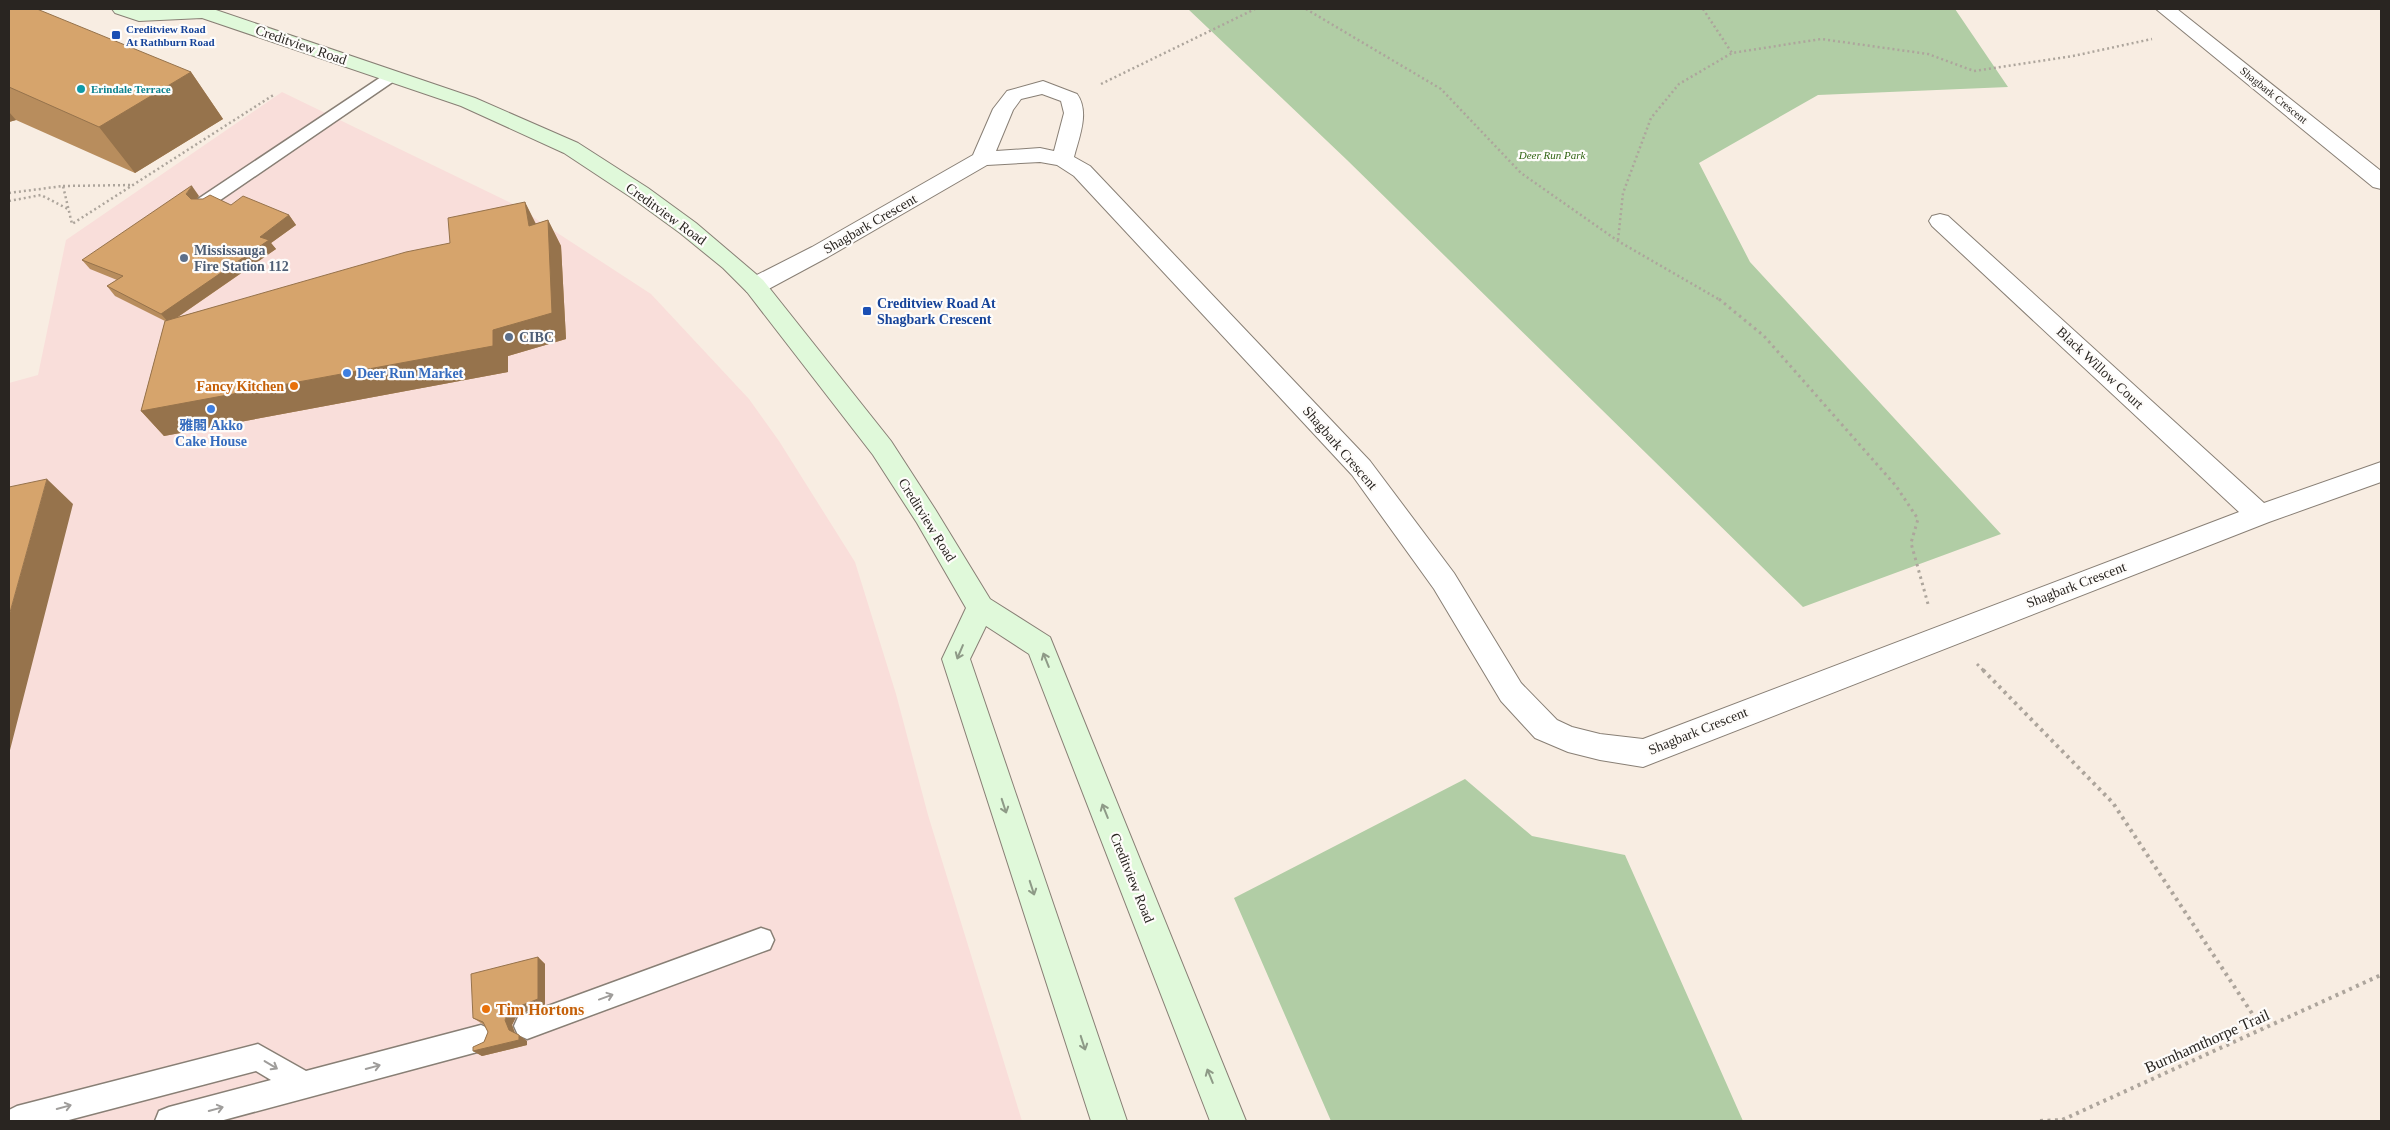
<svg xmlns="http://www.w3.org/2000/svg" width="2390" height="1130" font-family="'Times New Roman','Noto Sans SC',serif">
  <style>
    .commercial { fill: #f9deda }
    .green { fill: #b1cda5 }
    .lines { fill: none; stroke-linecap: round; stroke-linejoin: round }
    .lane-casing { stroke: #887f75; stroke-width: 3 }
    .street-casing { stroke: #887f75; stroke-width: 2 }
    .secondary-casing { stroke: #887f75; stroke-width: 2 }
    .path-far2 { stroke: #ada59c; stroke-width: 2.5; stroke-dasharray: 2 3; stroke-linecap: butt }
    .path-far1 { stroke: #ada59c; stroke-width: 3; stroke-dasharray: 2.5 4; stroke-linecap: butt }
    .path { stroke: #ada59c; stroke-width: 4; stroke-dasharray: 3 4.5; stroke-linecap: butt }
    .lane { fill: #fff; fill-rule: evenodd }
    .street { fill: #fff; fill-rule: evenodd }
    .secondary { fill: #e0f9da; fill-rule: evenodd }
    .wall { fill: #b88d5d }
    .shaded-wall { fill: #96734c }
    .building { fill: #d6a46c; stroke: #96734c }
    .oneway { stroke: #8e9a87 }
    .oneway2 { stroke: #9f9d9b }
    .transit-dot { fill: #1a4fb4; stroke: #fefcfa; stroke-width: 2 }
    .culture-dot { fill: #0f9aa8; stroke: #fefcfa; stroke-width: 2 }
    .service-dot { fill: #5c6f8a; stroke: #fefcfa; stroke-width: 2 }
    .shop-dot { fill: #3f7fe0; stroke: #fefcfa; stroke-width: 2 }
    .food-dot { fill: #e8710a; stroke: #fefcfa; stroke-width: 2 }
    .labels { text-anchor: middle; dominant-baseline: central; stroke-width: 4.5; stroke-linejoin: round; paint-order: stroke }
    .far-transit-label { font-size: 11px; font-weight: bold; fill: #164399; stroke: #fefcfa; text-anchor: start }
    .far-culture-label { font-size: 11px; font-weight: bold; fill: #0d838f; stroke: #fefcfa; text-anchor: start }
    .far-street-label { font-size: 11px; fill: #292521; stroke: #fefcfa }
    .far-park-label { font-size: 11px; font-style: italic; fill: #326514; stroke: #fefcfa }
    .street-label { font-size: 14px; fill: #292521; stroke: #fefcfa }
    .service-label { font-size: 14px; font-weight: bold; fill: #4e5e75; stroke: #fefcfa; text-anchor: start }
    .transit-label { font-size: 14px; font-weight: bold; fill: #164399; stroke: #fefcfa; text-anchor: start }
    .shop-label { font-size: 14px; font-weight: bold; fill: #366cbe; stroke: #fefcfa; text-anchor: start }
    .food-label { font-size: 14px; font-weight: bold; fill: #c56008; stroke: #fefcfa; text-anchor: end }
    .near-food-label { font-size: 16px; font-weight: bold; fill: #c56008; stroke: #fefcfa; text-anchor: start }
    .near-street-label { font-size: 16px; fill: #292521; stroke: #fefcfa }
  </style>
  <rect width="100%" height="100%" fill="#f8ede2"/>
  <path class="commercial" d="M282 92 513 204 651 294 749 399 779 441 855 562 896 694 928 815 1022 1121H9V383L38 375 66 240Z"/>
  <path class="green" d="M1188 9H1955L2008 87 1818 95 1699 163 1750 262 2001 534 1803 607 1347 160Z
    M1465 779 1532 836 1625 855 1743 1121H1331L1234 898Z"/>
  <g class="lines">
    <g class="lane-casing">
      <path id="lane" d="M392 71 400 76 397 79 210 207H198L195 203 198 199 387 73Z
        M761 928 770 931 774 940 770 949 527 1039 518 1035 514 1026 518 1017Z
        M481 1025 490 1029 494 1038 490 1047 481 1051 220 1121H155L159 1111 169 1107 271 1080 256 1071 65 1121H9V1110L17 1106 258 1044 306 1071Z"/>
    </g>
    <g class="street-casing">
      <path id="street" d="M2156 9H2177L2381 171V189L2373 187Z
        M1043 81 1077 94C1090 112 1079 137 1074 157L1090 166 1370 461 1454 573 1521 683 1557 720 1572 727 1600 734 1643 739 2239 512 1932 226 1929 221 1932 216 1940 214 1948 216 2264 503 2381 462V482L2269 522 1643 767 1600 760 1568 752 1535 738 1501 701 1434 589 1352 475 1074 176 1057 165 1040 162 987 165 828 257 763 292 755 294 747 292 743 286 747 280 812 247 973 155 993 109 1007 91ZM1042 94 1061 101 1064 113 1054 151 1040 148 996 151 1013 110 1021 99Z"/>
    </g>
    <g class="secondary-casing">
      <path id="secondary" d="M112 9H213L475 98 578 143 648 188 696 223 763 280 891 441 935 509 990 599 1050 637 1246 1121H1210L1029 654 986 626 970 659 1127 1121H1091L942 659 966 608 917 523 873 455 747 292 723 268 680 233 632 198 564 153 461 106 202 18 139 21 115 13Z"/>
    </g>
    <path class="path-far2" d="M1306 9 1441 89 1521 173 1618 241 1720 300
      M1703 9 1732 53
      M1101 84 1255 9
      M63 186 133 185
      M9 193 63 186 72 224 275 94
      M9 201 41 195 68 209
      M1618 240 1623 193 1651 118 1679 84 1732 53 1821 39 1928 54 1974 71 2073 56 2152 39"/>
    <path class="path-far1" d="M1719 299 1764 336 1896 486 1918 519 1911 543 1928 604
      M1977 664 1984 671"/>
    <path class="path" d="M1983 670 2113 803 2263 1030
      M2040 1121 2062 1120 2381 975"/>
    <use href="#lane" class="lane"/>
    <use href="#street" class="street"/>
    <use href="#secondary" class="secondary"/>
  </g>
  <path class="wall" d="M9 9 191 72 223 119 135 173 16 120 9 122Z
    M199 196 196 199 289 215 296 225 271 243 276 249 178 317 450 243 525 202 535 224 548 220 561 246 566 339 508 356V372L164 436 141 411 165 321 115 296 107 286 117 280 90 269 82 260Z
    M538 957 545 964V1005L517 1015 512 1025 515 1033 527 1041V1045L482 1056 473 1051 484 1042 488 1032 484 1025 481 1023 473 1018Z"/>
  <path class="shaded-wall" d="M191 72 223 119 135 173 99 127Z
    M9 112 16 120 9 122Z
    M192 186 199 196 193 203 186 194Z
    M525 202 538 228 529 226Z
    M289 215 296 225 271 243 276 249 169 323 161 314 260 237Z
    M548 220 561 246 566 339 508 356V372L164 436 141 411 493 330Z
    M47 479 73 504 9 754V616Z
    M538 957 545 964V1005L517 1015 512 1025 516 1036 509 1030 505 1020Z
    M519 1035 527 1041V1045L482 1056 473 1051Z"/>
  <path class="building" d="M9 9H37L191 72 99 127 9 87Z
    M191 186H192L186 194 191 199H203L210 195 231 205 243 196 289 215 260 237 269 240 161 314 107 286 123 276 82 260Z
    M525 202 529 226 548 220 552 313 493 330V346L141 411 165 321 406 252 450 243 448 218Z
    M47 479 9 616V487Z
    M538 957V999L510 1010 505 1020 509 1030 519 1035V1040L473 1051V1047L484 1042 488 1032 483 1022 473 1018 471 974Z"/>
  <defs><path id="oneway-shaft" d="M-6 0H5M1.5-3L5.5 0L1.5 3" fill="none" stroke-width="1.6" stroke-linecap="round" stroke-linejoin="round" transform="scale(1.25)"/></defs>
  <g class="oneway">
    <use href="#oneway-shaft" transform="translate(960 652) rotate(113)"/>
    <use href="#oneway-shaft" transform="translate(1046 660) rotate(-112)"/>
    <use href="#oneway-shaft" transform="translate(1004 806) rotate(72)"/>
    <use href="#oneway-shaft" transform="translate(1105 811) rotate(-112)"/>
    <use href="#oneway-shaft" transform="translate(1032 888) rotate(72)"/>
    <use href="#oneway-shaft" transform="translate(1083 1043) rotate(72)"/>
    <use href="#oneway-shaft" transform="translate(1210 1076) rotate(-112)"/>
  </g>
  <g class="oneway2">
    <use href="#oneway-shaft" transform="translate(606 997) rotate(-20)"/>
    <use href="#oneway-shaft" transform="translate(271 1065) rotate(31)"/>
    <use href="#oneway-shaft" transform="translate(373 1067) rotate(-15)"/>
    <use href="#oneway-shaft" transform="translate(64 1107) rotate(-15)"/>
    <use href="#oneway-shaft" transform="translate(216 1109) rotate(-15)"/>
  </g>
  <g class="transit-dot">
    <rect x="111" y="30" width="10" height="10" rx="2.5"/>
    <rect x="862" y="306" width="10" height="10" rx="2.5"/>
  </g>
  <circle class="culture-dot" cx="81" cy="89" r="5"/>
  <g class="service-dot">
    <circle cx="184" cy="258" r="5"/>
    <circle cx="509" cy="337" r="5"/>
  </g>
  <g class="shop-dot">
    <circle cx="347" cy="373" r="5"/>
    <circle cx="211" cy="409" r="5"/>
  </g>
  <g class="food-dot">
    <circle cx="294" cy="386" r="5"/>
    <circle cx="486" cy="1009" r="5"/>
  </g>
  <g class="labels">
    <g class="far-transit-label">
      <text x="126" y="29">Creditview Road<tspan x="126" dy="13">At Rathburn Road</tspan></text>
    </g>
    <g class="far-culture-label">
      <text x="91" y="89">Erindale Terrace</text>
    </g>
    <g class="far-street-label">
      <text transform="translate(2274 95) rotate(39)">Shagbark Crescent</text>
    </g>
    <g class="far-park-label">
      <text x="1552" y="155">Deer Run Park</text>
    </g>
    <g class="street-label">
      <text transform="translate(301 45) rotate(19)">Creditview Road</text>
      <text transform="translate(666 214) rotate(36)">Creditview Road</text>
      <text transform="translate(870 224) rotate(-30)">Shagbark Crescent</text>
      <text transform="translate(2100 368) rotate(43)">Black Willow Court</text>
      <text transform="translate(1340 448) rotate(49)">Shagbark Crescent</text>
      <text transform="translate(927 520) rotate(58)">Creditview Road</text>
      <text transform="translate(2076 585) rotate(-21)">Shagbark Crescent</text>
      <text transform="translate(1698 731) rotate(-22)">Shagbark Crescent</text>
      <text transform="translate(1132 878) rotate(68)">Creditview Road</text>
    </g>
    <g class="service-label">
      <text x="194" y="250">Mississauga<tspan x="194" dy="16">Fire Station 112</tspan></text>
      <text x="519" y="337">CIBC</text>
    </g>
    <g class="transit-label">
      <text x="877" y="303">Creditview Road At<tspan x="877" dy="16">Shagbark Crescent</tspan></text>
    </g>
    <g class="shop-label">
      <text x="357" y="373">Deer Run Market</text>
      <text x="211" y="425" text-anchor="middle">雅閣 Akko<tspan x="211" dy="16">Cake House</tspan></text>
    </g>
    <g class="food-label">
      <text x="284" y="386">Fancy Kitchen</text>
    </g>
    <g class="near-food-label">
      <text x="496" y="1009">Tim Hortons</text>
    </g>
    <g class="near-street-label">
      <text transform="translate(2207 1041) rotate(-24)">Burnhamthorpe Trail</text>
    </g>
  </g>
  <rect width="2390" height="1130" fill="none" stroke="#292521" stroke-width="20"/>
</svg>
